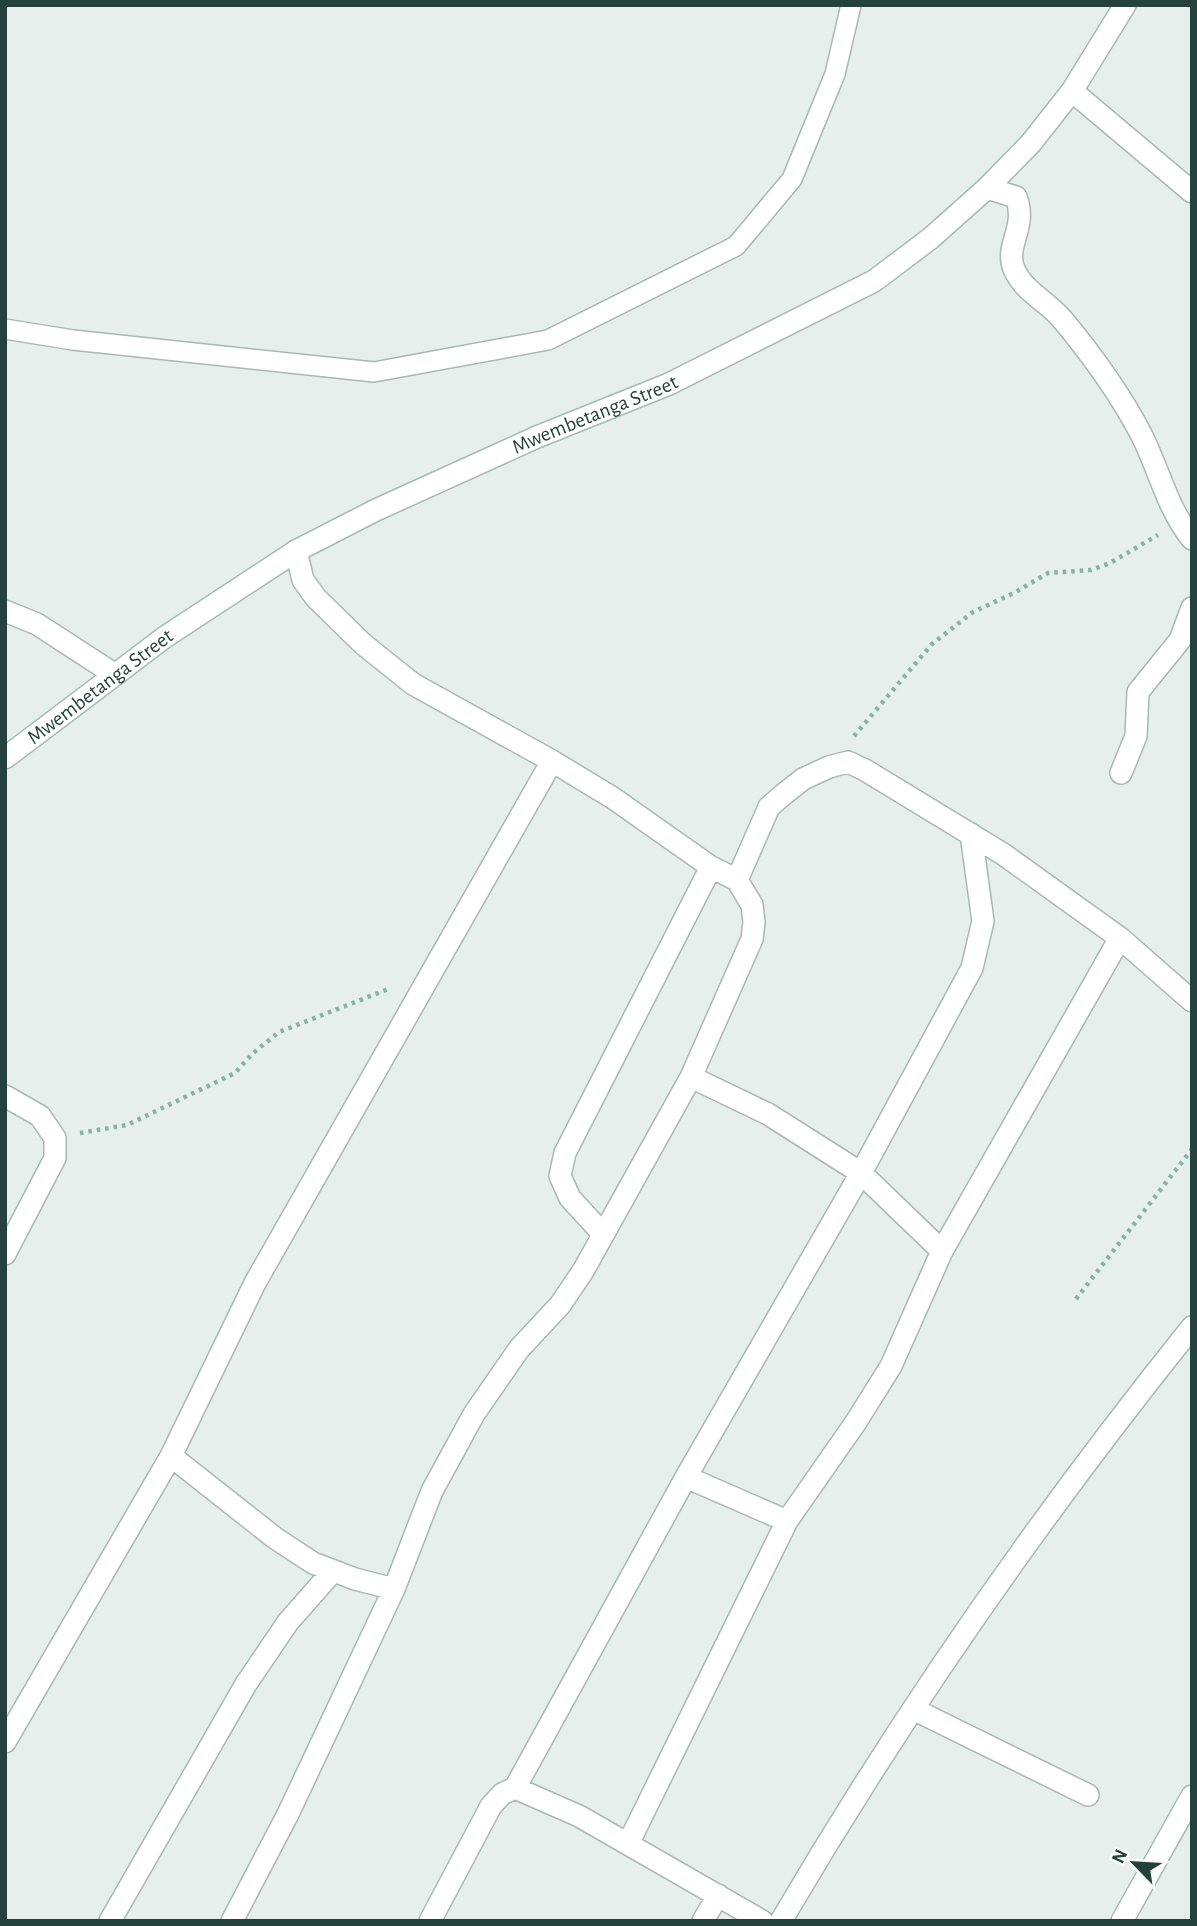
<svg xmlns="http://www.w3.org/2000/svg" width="1197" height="1926" font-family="'Alegreya Sans',sans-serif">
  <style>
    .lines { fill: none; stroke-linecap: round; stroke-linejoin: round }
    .lane-casing { stroke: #a8b8b2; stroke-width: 22 }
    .street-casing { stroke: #a8b8b2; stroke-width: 24 }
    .secondary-casing { stroke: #a4bbb3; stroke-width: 24 }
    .path { stroke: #86b3a5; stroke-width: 4.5; stroke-dasharray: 3.5 5; stroke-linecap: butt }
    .lane { stroke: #fff; stroke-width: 19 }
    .street { stroke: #fff; stroke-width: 21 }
    .secondary { stroke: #fff; stroke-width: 21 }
    .labels { text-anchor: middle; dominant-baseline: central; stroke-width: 6; stroke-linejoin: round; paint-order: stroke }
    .street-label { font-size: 21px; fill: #24423a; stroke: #f7fbf9 }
  </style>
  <rect width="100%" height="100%" fill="#e6efeb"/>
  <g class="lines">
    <g class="lane-casing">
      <path id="lane" d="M5 329 73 340 374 372 548 340 736 246 792 179 835 74 851 5"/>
    </g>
    <g class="street-casing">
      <path id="street" d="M1072 91 1192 192
        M987 188 1016 197C1028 228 1004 245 1014 269 1024 292 1047 301 1062 319 1092 355 1119 392 1141 434 1159 469 1167 508 1192 539
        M5 611 37 624 114 674
        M1121 773 1136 736 1138 692 1180 640 1192 608
        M737 880 769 807 784 794 803 779 829 767 848 762 865 770 1003 854 1120 938 1192 1001
        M691 1077 768 1114 861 1173 942 1251
        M5 1096 40 1116 55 1138V1158L5 1254
        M603 1234 570 1198 560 1176 565 1153 711 867
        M171 1456 275 1538 313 1563 355 1579 394 1589
        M686 1477 787 1521
        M913 1709 1088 1795
        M5 1742 171 1456 255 1283 552 761
        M515 1788 686 1477 861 1173 972 968 983 921 971 834
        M628 1844 787 1521 856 1422 891 1366 942 1251 1120 938
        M110 1921 246 1684 288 1622 333 1571
        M232 1921 288 1814 394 1589 432 1491 474 1414 519 1349 560 1305 583 1271 691 1077 752 939 754 922 752 905 737 880 711 867 613 798 552 761 413 684 363 644 316 598 303 580 296 551
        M430 1921 491 1806 502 1794 515 1788 579 1816 762 1921
        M703 1921 718 1895
        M781 1921C903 1713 1041 1515 1192 1327
        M1122 1921 1192 1796"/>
    </g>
    <g class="secondary-casing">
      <g id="secondary">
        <path id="s1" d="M5 758 165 637 296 551 376 510 537 437 669 384 874 281 931 238 987 188 1031 143 1072 91 1125 5"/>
      </g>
    </g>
    <path class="path" d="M854 736 932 644 973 612 1014 593 1048 573 1091 570 1110 563 1158 535
      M80 1133 127 1125 235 1073 252 1054 279 1032 391 988
      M1076 1299 1192 1149"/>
    <use href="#lane" class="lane"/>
    <use href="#street" class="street"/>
    <use href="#secondary" class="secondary"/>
  </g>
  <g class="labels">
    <g class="street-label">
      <text stroke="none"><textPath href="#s1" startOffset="686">Mwembetanga Street</textPath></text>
      <text stroke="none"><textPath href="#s1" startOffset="119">Mwembetanga Street</textPath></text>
    </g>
  </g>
  <rect width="1197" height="1926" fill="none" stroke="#24423a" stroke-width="14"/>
  <g transform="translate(1134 1863) rotate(295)" stroke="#f7fbf9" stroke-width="5" paint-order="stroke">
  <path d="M0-5L12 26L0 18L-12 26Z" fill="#24423a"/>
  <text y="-10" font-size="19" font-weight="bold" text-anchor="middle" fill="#24423a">N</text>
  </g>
</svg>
